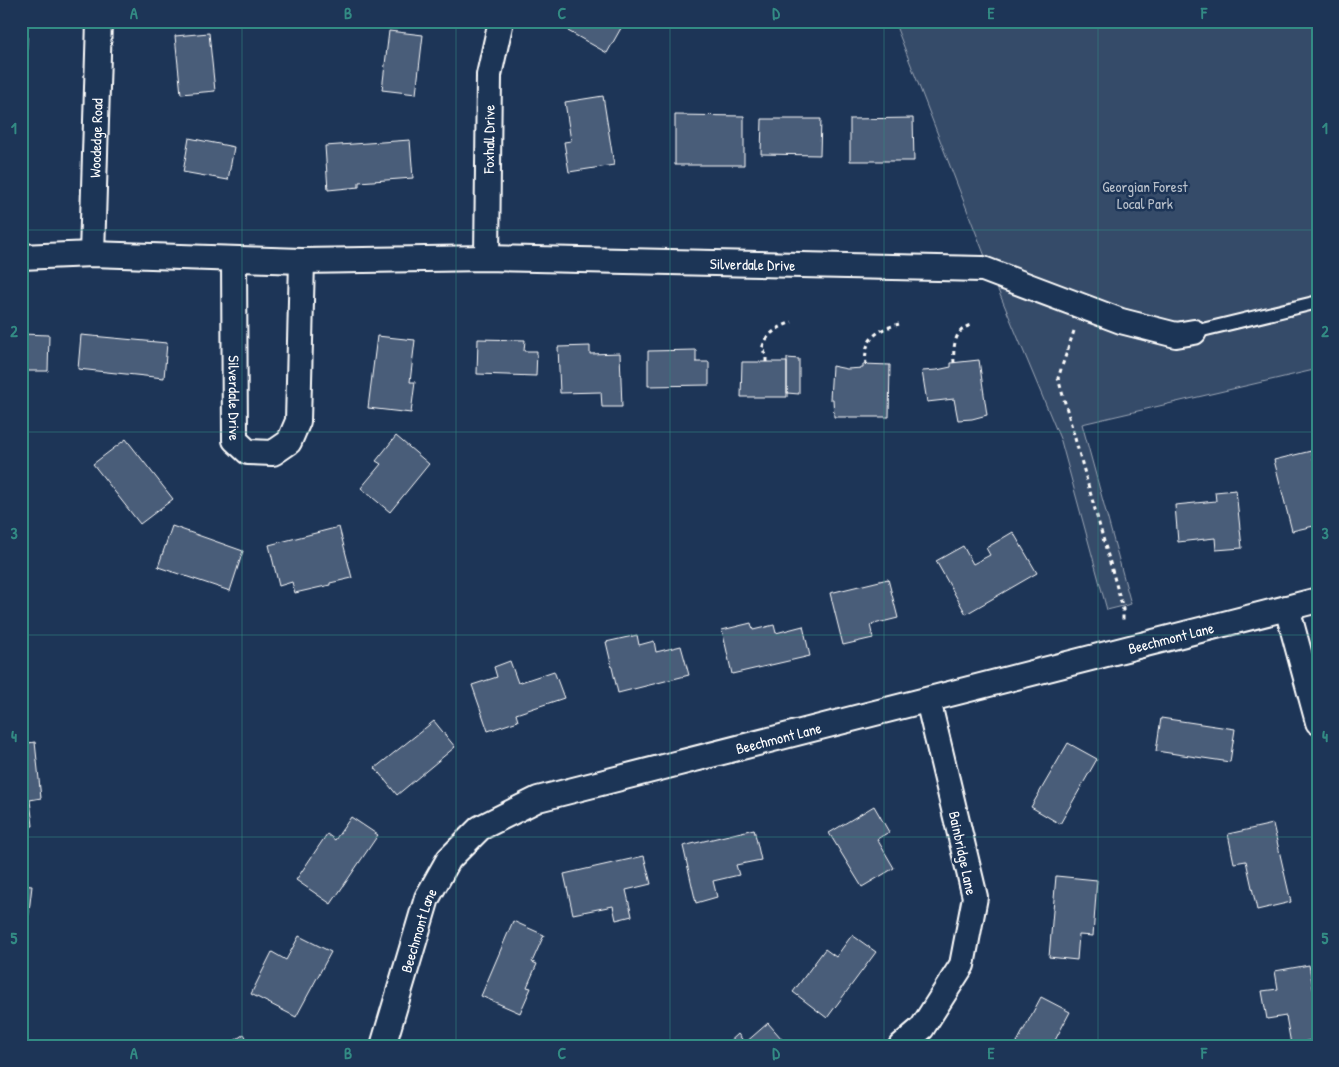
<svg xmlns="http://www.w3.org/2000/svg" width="1339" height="1067" font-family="'Patrick Hand',sans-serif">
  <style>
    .green { fill: #364b69; stroke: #9aa5b4 }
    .building { fill: #4a5d79; stroke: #fff }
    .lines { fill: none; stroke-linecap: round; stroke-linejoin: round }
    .lane-casing { stroke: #fff; stroke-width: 16 }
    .street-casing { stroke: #fff; stroke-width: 28 }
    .path { stroke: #fff; stroke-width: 3; stroke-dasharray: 4 4; stroke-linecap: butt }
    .lane { stroke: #1d3557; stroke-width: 12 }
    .street { stroke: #1d3557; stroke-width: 24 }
    .grid { fill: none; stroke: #338b84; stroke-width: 1; stroke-opacity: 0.55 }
    .labels { text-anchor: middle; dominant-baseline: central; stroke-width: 5; stroke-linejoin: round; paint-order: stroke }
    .street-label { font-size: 15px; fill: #fff; stroke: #1d3557 }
    .park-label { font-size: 15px; fill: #b9c0ca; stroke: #1d3557 }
    .neatline { fill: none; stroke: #338b84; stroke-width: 2 }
    .grid-label { font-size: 16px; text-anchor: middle; font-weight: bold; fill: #338b84 }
  </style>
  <rect width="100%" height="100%" fill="#1d3557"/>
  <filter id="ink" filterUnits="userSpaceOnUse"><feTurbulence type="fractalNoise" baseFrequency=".02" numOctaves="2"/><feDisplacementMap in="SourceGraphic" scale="10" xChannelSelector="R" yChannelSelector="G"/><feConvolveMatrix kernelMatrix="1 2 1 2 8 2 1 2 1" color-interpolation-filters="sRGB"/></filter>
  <g filter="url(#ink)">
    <path class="green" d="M894 21H1318V369L1082 424 1131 604 1107 610 1061 441 998 290Z"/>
    <path class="building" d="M21 21H28L26 66H21Z
      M574 21H625L607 53 568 31Z
      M389 31 423 35 416 94 382 90Z
      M209 33 215 91 181 94 175 36Z
      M603 96 614 165 569 172 564 142 571 141 565 102Z
      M675 115 744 116V165H675Z
      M913 118 914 161H850V119Z
      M762 119H821L820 155 761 154Z
      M189 138 234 147 228 180 183 172Z
      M410 140 413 178 359 182V187L328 190 325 146Z
      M21 334 49 335 48 371H21Z
      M81 335 167 343 164 378 78 369Z
      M377 336 415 340 410 382H415L411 413 368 408Z
      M478 339 525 340 524 351H537L536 376 477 374Z
      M590 346V354L620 353 622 407H602L601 392 560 393 558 347Z
      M696 350V362H709V385L648 386V351Z
      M787 358 799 359V394L787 393Z
      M979 360 987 415 972 419 958 420 954 399 927 402 922 371 937 370 951 367V363Z
      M742 362H787V397H741Z
      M863 364 890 365 889 417H834L833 399H830L832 366 847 369 863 368Z
      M396 436 429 464 390 512 361 488 381 464 376 461Z
      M126 439 173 499 140 524 93 464Z
      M1311 451 1316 469 1318 468V525L1292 531 1274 460Z
      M1236 490 1242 548 1216 550 1215 538 1178 542 1175 505 1216 501 1215 492Z
      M172 526 243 551 230 591 158 567Z
      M339 527 352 578 330 583V585L295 593 292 582 279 586 269 545Z
      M1013 532 1037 573 966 614 936 561 963 546 973 564 990 555 986 548Z
      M888 579 898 618 870 625 873 638 843 645 830 593Z
      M751 623 753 630 774 625 776 633 803 626 810 656 732 674 722 630Z
      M637 635 639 645 654 641 656 652 681 646 689 675 618 693 606 642Z
      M510 661 518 683 554 671 564 698 516 714 518 721 488 731 472 685 497 677 494 667Z
      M21 668 26 685 21 687Z
      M1161 718 1235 729 1230 762 1156 751Z
      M434 721 455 747 397 795 375 768Z
      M35 742 41 798 30 800 33 826 21 827V744Z
      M1068 743 1097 759 1060 824 1031 807Z
      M874 806 889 832 877 839 894 868 862 887 829 833Z
      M351 817 378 835 331 904 296 880 327 834 335 840Z
      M1273 824 1291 902 1257 910 1246 861 1234 863 1228 834Z
      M754 829 761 860 736 865 739 875 713 881 717 897 696 903 683 846Z
      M644 856 651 884 626 890 632 916 616 920 613 906 573 914 564 874Z
      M21 857 24 858 21 884Z
      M1056 876 1097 880 1093 936 1079 935 1077 960 1049 957Z
      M21 885 32 886 26 938 21 937Z
      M513 921 544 935 532 962 537 964 527 987 531 988 520 1013 481 996Z
      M852 935 876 952 827 1018 793 992 825 949 836 957Z
      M299 936 331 952 296 1017 251 994 272 952 286 960Z
      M1309 965 1318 1016V1039L1291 1044 1286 1016 1267 1019 1262 991 1278 989 1275 971Z
      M1041 997 1070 1012 1052 1046H1015Z
      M768 1023 788 1046H725L738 1034 745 1043Z
      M244 1034 251 1046H227Z"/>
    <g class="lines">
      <g class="lane-casing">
        <path id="lane" d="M1194 332 1318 302"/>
      </g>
      <g class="street-casing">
        <g id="street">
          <path id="s1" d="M92 254 99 21"/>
          <path id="s2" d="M21 257 92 254 302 261 487 258 983 269 1121 321 1176 335 1194 332"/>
          <path id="s3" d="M487 258 489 75 501 21"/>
          <path id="s4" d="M234 260 235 440 248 452 273 453 289 442 298 421 302 261"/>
          <path d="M1287 608 1318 722"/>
          <path id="s5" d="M383 1046 427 898 449 859 480 828 538 799 1318 600"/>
          <path d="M901 1046 922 1028 962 965 975 897 928 700"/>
        </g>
      </g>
      <path class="path" d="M1074 331 1058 378 1123 609V623
        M766 362V355L762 349C766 334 778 327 792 322
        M954 363C953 347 954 330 971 325
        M866 365C863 339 876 330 899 324"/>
      <use href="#lane" class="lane"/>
      <use href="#street" class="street"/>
    </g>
  </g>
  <path class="grid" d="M242 21V1046M456 21V1046M670 21V1046M884 21V1046M1098 21V1046M21 230H1318M21 432H1318M21 635H1318M21 837H1318"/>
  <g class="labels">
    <g class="street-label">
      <text stroke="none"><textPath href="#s1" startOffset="116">Woodedge Road</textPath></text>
      <text stroke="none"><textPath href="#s3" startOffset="119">Foxhall Drive</textPath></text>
      <text stroke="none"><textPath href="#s2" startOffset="732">Silverdale Drive</textPath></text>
      <text stroke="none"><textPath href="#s4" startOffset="138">Silverdale Drive</textPath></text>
      <text stroke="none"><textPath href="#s5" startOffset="961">Beechmont Lane</textPath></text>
      <text stroke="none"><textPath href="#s5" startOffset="556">Beechmont Lane</textPath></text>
      <text transform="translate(963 853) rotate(78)">Bainbridge Lane</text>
      <text stroke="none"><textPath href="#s5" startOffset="121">Beechmont Lane</textPath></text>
    </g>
    <g class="park-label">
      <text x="1145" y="186">Georgian Forest<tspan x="1145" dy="17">Local Park</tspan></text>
    </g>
  </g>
  <rect width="1339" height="1067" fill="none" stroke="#1d3557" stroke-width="55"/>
  <rect x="28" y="28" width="1284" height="1012" class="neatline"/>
  <g class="grid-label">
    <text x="134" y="19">A</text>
    <text x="348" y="19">B</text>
    <text x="562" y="19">C</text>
    <text x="776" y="19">D</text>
    <text x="991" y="19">E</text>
    <text x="1204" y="19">F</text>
    <text x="14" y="134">1</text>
    <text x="1325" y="134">1</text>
    <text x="14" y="337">2</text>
    <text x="1325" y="337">2</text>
    <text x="14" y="539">3</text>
    <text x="1325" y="539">3</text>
    <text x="14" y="742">4</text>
    <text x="1325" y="742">4</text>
    <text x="14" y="944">5</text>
    <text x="1325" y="944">5</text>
    <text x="134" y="1059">A</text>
    <text x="348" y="1059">B</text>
    <text x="562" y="1059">C</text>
    <text x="776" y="1059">D</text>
    <text x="991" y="1059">E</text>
    <text x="1204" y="1059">F</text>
  </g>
</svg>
